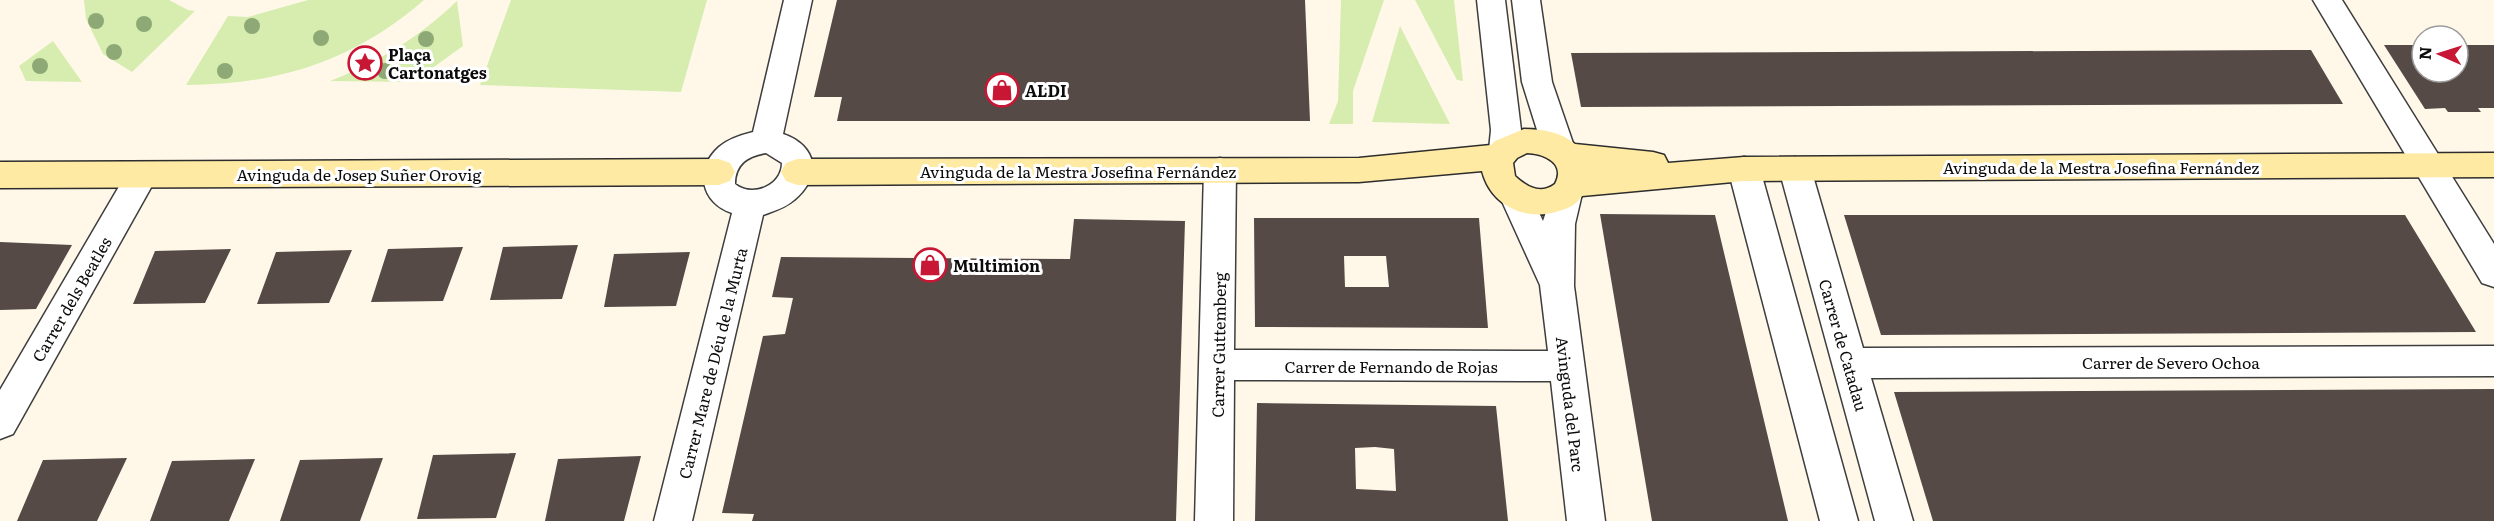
<svg xmlns="http://www.w3.org/2000/svg" width="2494" height="521" font-family="Literata,serif">
  <style>
    .green { fill: #d6edaf }
    .building { fill: #554a46; fill-rule: evenodd }
    .lines { fill: none; stroke-linecap: round; stroke-linejoin: round }
    .street-casing { stroke: #3e3e3e; stroke-width: 3 }
    .secondary-casing { stroke: #2d2d2d; stroke-width: 3 }
    .street { fill: #fff; fill-rule: evenodd }
    .secondary { fill: #ffeaa4; fill-rule: evenodd }
    .tree { fill: #8ea975 }
    .labels { text-anchor: middle; dominant-baseline: central; stroke-width: 6; stroke-linejoin: round; paint-order: stroke }
    .poi-label { font-size: 16px; font-weight: bold; fill: #0b0b0b; stroke: #fff; text-anchor: start }
    .street-label { font-size: 16px; fill: #0b0b0b; stroke: #fff }
  </style>
  <rect width="100%" height="100%" fill="#fff8e9"/>
  <path class="green" d="M84 0H169L188 10 195 11 132 72 103 54 86 19Z
    M308 0H424C354 61 277 85 186 85L228 16 248 17Z
    M511 0H707L681 92 480 85Z
    M1341 0H1384L1353 91V124H1329L1338 101Z
    M1415 0H1454L1463 81 1457 80Z
    M457 1 463 46 413 82 330 81C378 63 419 37 457 1Z
    M1400 26 1450 124 1372 122Z
    M53 41 82 82 26 81 19 66Z"/>
  <path class="building" d="M837 0H1305L1310 121H837L842 97H814Z
    M2384 45H2422V72H2458V45H2494V108H2478L2481 112H2448L2445 108 2425 109Z
    M2311 50 2343 104 1581 107 1571 53Z
    M1600 214 1715 215 1788 521H1652Z
    M1844 215H2405L2476 332 1881 335Z
    M1254 218H1479L1488 328 1255 327ZM1344 256H1386L1389 287H1345Z
    M1074 219 1185 221 1176 521H752L754 514 722 513 763 336 785 334 793 298 772 297 781 257 1070 259Z
    M0 242 72 245 36 309 0 310Z
    M578 245 562 299 490 300 503 247Z
    M463 247 443 301 371 302 388 249Z
    M231 249 205 303 133 304 155 251Z
    M352 250 329 303 257 304 276 252Z
    M690 252 676 306 604 307 614 254Z
    M2494 389V521H1933L1894 392Z
    M1257 403 1496 406 1508 521H1255ZM1375 447 1394 449 1396 491 1356 489 1355 448Z
    M516 453 496 518 417 519 433 455Z
    M641 456 624 521H545L558 459Z
    M127 458 97 521H17L43 460Z
    M383 458 360 521H280L300 460Z
    M255 459 229 521H150L172 461Z"/>
  <g class="lines">
    <g class="street-casing">
      <path id="street" d="M784 0H812L783 134C818 146 822 177 794 200 785 208 774 211 763 215L692 521H654L732 213C701 203 694 169 719 147 728 139 741 135 753 132ZM766 153 782 163C782 186 752 198 735 184 735 164 748 156 766 153Z
        M1477 0H1505L1521 130V150L1516 159 1505 162 1494 159 1489 150 1491 130Z
        M1512 0H1540L1552 82 1575 149 1570 158 1559 161 1548 158 1543 149 1522 82Z
        M2313 0H2342L2494 244V287L2482 283Z
        M1744 157 1755 160 1760 169 1858 521H1820L1728 169 1733 160Z
        M1795 157 1806 160 1811 169 1863 348 2494 346V376L1871 378 1913 521H1875L1779 169 1784 160Z
        M1220 158 1231 161 1236 170 1234 350 1548 351 1540 285 1500 197 1505 188 1516 184 1527 188 1543 221 1555 185 1566 181 1577 185 1582 194 1575 224 1574 286 1605 521H1567L1551 381 1234 380 1233 521H1195L1204 170 1209 161Z
        M142 162 153 166 158 175 13 434 0 439V390L131 166Z"/>
    </g>
    <g class="secondary-casing">
      <path id="secondary" d="M1524 129C1541 129 1562 132 1575 144L1653 152 1664 155 1668 163 1744 157 2494 153V177L1744 181 1582 196C1576 205 1569 208 1559 211 1526 222 1491 206 1482 171L1359 182 797 185 786 181 781 172 786 163 797 159 1359 158 1491 145 1495 141ZM1527 153C1545 154 1566 163 1555 184 1540 195 1527 187 1515 176L1513 163 1517 158Z
        M719 159 730 163 735 172 730 181 719 185 0 188V162Z"/>
    </g>
    <use href="#street" class="street"/>
    <use href="#secondary" class="secondary"/>
  </g>
  <g class="tree">
    <circle cx="96" cy="21" r="8"/>
    <circle cx="144" cy="24" r="8"/>
    <circle cx="252" cy="26" r="8"/>
    <circle cx="321" cy="38" r="8"/>
    <circle cx="426" cy="39" r="8"/>
    <circle cx="114" cy="52" r="8"/>
    <circle cx="40" cy="66" r="8"/>
    <circle cx="225" cy="71" r="8"/>
    <circle cx="385" cy="71" r="8"/>
  </g>
  <defs>
    <g id="sight-ring" transform="scale(1.725)"><circle r="9.5" fill="#fff" stroke="#c71734" stroke-width="1.5"/><path d="M0-6L1.8-2.2L6-1.7L2.9 1.2L3.7 5.4L0 3.3L-3.7 5.4L-2.9 1.2L-6-1.7L-1.8-2.2Z" fill="#c71734"/></g>
    <g id="shop-ring" transform="scale(1.725)"><circle r="9.5" fill="#fff" stroke="#c71734" stroke-width="1.5"/><path d="M-5-2.5h2.3a2.7 3.5 0 0 1 5.4 0H5L5.5 6h-11ZM-1.5-2.5h3a1.5 2.3 0 0 0-3 0Z" fill="#c71734"/></g>
  </defs>
  <g fill-rule="evenodd">
    <use href="#sight-ring" x="365" y="63"/>
    <use href="#shop-ring" x="1002" y="90"/>
    <use href="#shop-ring" x="930" y="265"/>
  </g>
  <g class="labels">
    <g class="poi-label">
      <text x="388" y="54">Plaça<tspan x="388" dy="18">Cartonatges</tspan></text>
      <text x="1025" y="90">ALDI</text>
      <text x="953" y="265">Multimion</text>
    </g>
    <g class="street-label">
      <text x="2101" y="167">Avinguda de la Mestra Josefina Fernández</text>
      <text x="1078" y="171">Avinguda de la Mestra Josefina Fernández</text>
      <text x="359" y="174">Avinguda de Josep Suñer Orovig</text>
      <text transform="translate(71 299) rotate(-60)">Carrer dels Beatles</text>
      <text transform="translate(1218 345) rotate(-89)">Carrer Guttemberg</text>
      <text transform="translate(1844 345) rotate(74)">Carrer de Catadau</text>
      <text x="2171" y="362">Carrer de Severo Ochoa</text>
      <text transform="translate(712 363) rotate(-76)">Carrer Mare de Déu de la Murta</text>
      <text x="1391" y="366">Carrer de Fernando de Rojas</text>
      <text transform="translate(1571 404) rotate(83)">Avinguda del Parc</text>
    </g>
  </g>
  <g transform="translate(2440 54) rotate(273)"><circle r="28" fill="#ffffff" stroke="#9d9d9d" stroke-width="1.5"/>
  <path d="M0-4.5L10 22L0 15L-10 22Z" fill="#c71734"/>
  <text y="-9" font-size="16" font-weight="bold" text-anchor="middle" fill="#0b0b0b">N</text>
  </g>
</svg>
